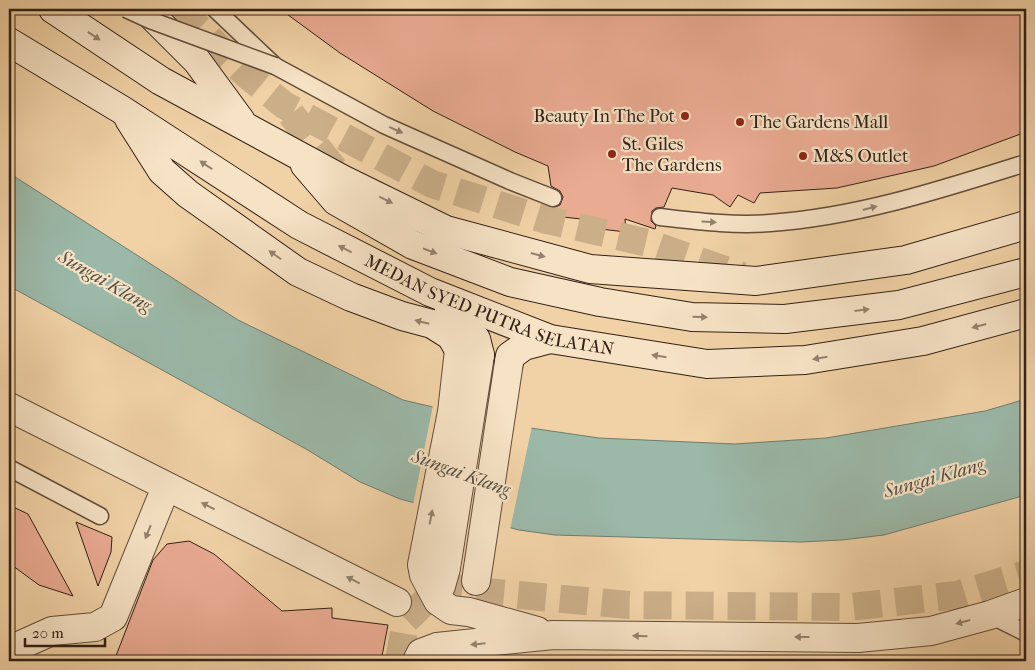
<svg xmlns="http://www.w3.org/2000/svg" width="1035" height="670" font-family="'IM FELL French Canon',serif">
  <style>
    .water { fill: #9bb8a8; stroke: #717c6e }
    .pier { fill: #f1d2a6 }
    .building { fill: #eaab93; stroke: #322117 }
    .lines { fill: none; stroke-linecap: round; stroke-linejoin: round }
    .street-tunnel { stroke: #cbaf89; stroke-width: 28; stroke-dasharray: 28 14; stroke-linecap: butt }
    .secondary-tunnel { stroke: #cbaf89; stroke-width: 28; stroke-dasharray: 28 14; stroke-linecap: butt }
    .lane-casing { stroke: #624d3b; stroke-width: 19 }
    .street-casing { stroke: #624d3b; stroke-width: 30 }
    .secondary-casing { stroke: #322117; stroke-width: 30 }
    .lane { stroke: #f6e2c5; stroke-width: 16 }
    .street { stroke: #f6e2c5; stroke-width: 28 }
    .secondary { stroke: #f6e2c5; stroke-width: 28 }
    .lane-bridge-casing { stroke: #624d3b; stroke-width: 19; stroke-linecap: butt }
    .lane-bridge { stroke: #f6e2c5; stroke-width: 16 }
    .oneway { fill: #94826e }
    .poi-dot { fill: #8f2418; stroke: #f6e2c5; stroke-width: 2 }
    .labels { text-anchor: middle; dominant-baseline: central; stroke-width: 4.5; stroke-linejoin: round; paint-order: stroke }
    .poi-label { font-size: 18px; fill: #322117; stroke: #f6e2c5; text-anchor: start }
    .street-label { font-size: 18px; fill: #322117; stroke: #f6e2c5 }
    .water-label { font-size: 19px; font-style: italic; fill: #524e42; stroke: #f6e2c5 }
  </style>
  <rect width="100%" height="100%" fill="#f1d2a6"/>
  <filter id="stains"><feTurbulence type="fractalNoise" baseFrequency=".004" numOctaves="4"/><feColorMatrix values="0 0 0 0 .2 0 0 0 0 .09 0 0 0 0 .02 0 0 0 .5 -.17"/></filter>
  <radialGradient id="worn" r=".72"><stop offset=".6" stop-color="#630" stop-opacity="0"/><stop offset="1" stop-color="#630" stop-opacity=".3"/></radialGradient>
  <path class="water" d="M9 173 238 320 403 400 510 425 599 438 735 444 826 438 985 411 1026 399V495L884 535 842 540 800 542 555 535 519 530 400 499 360 482 306 449 9 286Z"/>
  <path class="pier" d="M433 405 532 426 510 530 413 505Z"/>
  <path class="building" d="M280 9H1026V132L934 166 837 188 760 193 754 203 738 195 730 207 713 195 672 188 664 207 656 208 652 211 651 221 656 226 655 229 625 219 626 232 592 228 591 220 553 216V208L560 205 563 197 560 191 551 186 548 166 515 152 433 111 340 53Z
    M9 505 28 514 73 596 39 585 9 563Z
    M76 522 112 537 111 552 98 586Z
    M189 541 214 554 282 611 332 608V618L388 625 381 661H114L153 560 167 544Z"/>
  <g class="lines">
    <path class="street-tunnel" d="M399 661 406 620 441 586 475 591 629 605 851 607 957 595 1026 574"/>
    <path class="secondary-tunnel" d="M179 9 247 75 284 105 432 184 543 219 648 243 742 276
      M291 114 342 179"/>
    <g class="lane-casing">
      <path id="lane" d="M215 9 275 66 384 125 510 181 553 198
        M660 217C696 221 734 226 770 223 858 217 943 189 1026 163
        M9 468 100 516
        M990 615 1026 633"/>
    </g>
    <g class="street-casing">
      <path id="street" d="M459 350 452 412 422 565 424 575 438 601 451 610 469 612 537 631
        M9 407 397 602
        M476 581 509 362
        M441 586 446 568 480 355
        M10 661 11 656 21 645 52 631 95 627 113 617 166 487
        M417 661 421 653 437 647 553 635 858 638 931 631 990 615 1026 602"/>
    </g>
    <g class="secondary-casing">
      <g id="secondary">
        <path d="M53 9 161 81 342 179 446 230 590 269 756 281 906 260 1026 225"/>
        <path d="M146 10 197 61 241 121"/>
        <path id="s1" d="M9 42 122 110 299 225 430 292 550 339 707 364 805 360 923 341 1026 313"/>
        <path d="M129 119 162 171 188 194 298 272 351 297 402 316 432 324 451 336 459 350"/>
        <path d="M305 165 336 201 413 245 510 282 600 302 692 317 785 319 899 305 1026 272"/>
        <path d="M449 310 476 339 480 355"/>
        <path d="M509 362 510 356 524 346 550 339"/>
      </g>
    </g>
    <use href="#lane" class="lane"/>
    <use href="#street" class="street"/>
    <use href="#secondary" class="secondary"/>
    <g class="lane-bridge-casing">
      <path id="lane-bridge" d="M126 9 150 20 275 66"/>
    </g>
    <use href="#lane-bridge" class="lane-bridge"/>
  </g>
  <defs><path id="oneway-solid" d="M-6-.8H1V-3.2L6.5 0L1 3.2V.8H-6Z" transform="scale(1.25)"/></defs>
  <g class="oneway">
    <use href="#oneway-solid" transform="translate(94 36) rotate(34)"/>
    <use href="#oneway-solid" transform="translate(396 130) rotate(24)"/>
    <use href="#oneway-solid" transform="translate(206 165) rotate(-147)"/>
    <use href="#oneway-solid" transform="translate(386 200) rotate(26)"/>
    <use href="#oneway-solid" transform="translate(870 208) rotate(-15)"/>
    <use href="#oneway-solid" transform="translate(709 222) rotate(4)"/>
    <use href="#oneway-solid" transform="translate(345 249) rotate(-153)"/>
    <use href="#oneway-solid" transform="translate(430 251) rotate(21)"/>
    <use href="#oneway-solid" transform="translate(275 255) rotate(-145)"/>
    <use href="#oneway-solid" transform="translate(538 255) rotate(15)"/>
    <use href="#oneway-solid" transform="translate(862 310) rotate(-7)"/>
    <use href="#oneway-solid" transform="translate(700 317) rotate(1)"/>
    <use href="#oneway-solid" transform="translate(422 322) rotate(-166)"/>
    <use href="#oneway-solid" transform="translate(979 326) rotate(165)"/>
    <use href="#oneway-solid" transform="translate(659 356) rotate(-171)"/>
    <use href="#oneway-solid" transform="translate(820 358) rotate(170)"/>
    <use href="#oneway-solid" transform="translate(208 506) rotate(-153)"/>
    <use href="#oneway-solid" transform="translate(431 517) rotate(-79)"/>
    <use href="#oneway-solid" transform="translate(148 532) rotate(112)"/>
    <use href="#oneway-solid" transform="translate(353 580) rotate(-153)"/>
    <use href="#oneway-solid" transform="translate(963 622) rotate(165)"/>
    <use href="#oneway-solid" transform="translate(640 636) rotate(-179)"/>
    <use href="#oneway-solid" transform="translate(802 637) rotate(-180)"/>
    <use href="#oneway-solid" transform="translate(478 644) rotate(174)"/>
  </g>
  <g class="poi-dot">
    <circle cx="685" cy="116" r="5"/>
    <circle cx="740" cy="122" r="5"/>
    <circle cx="612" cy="154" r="5"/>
    <circle cx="803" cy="156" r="5"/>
  </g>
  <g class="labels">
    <g class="poi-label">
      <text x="675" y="116" text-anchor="end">Beauty In The Pot</text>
      <text x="750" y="122">The Gardens Mall</text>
      <text x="622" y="144">St. Giles<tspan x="622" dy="21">The Gardens</tspan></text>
      <text x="813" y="156">M&amp;S Outlet</text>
    </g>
    <g class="street-label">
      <text stroke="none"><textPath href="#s1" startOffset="551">MEDAN SYED PUTRA SELATAN</textPath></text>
    </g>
    <g class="water-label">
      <text transform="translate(105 281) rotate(30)">Sungai Klang</text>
      <text transform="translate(461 473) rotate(20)">Sungai Klang</text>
      <text transform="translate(934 478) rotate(-16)">Sungai Klang</text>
    </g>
  </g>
  <rect width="1035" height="670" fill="none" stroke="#f1d2a6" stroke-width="30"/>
  <rect x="10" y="10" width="1015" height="650" fill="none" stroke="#322117" stroke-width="2.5"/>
  <rect x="15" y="15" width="1005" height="640" fill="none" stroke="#322117"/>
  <path d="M25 638v8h80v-8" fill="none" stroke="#322117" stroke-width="2.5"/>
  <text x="32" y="638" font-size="15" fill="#322117" stroke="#f6e2c5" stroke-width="4" paint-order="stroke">20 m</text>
  <rect width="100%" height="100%" filter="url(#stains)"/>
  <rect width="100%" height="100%" fill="url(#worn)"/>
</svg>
